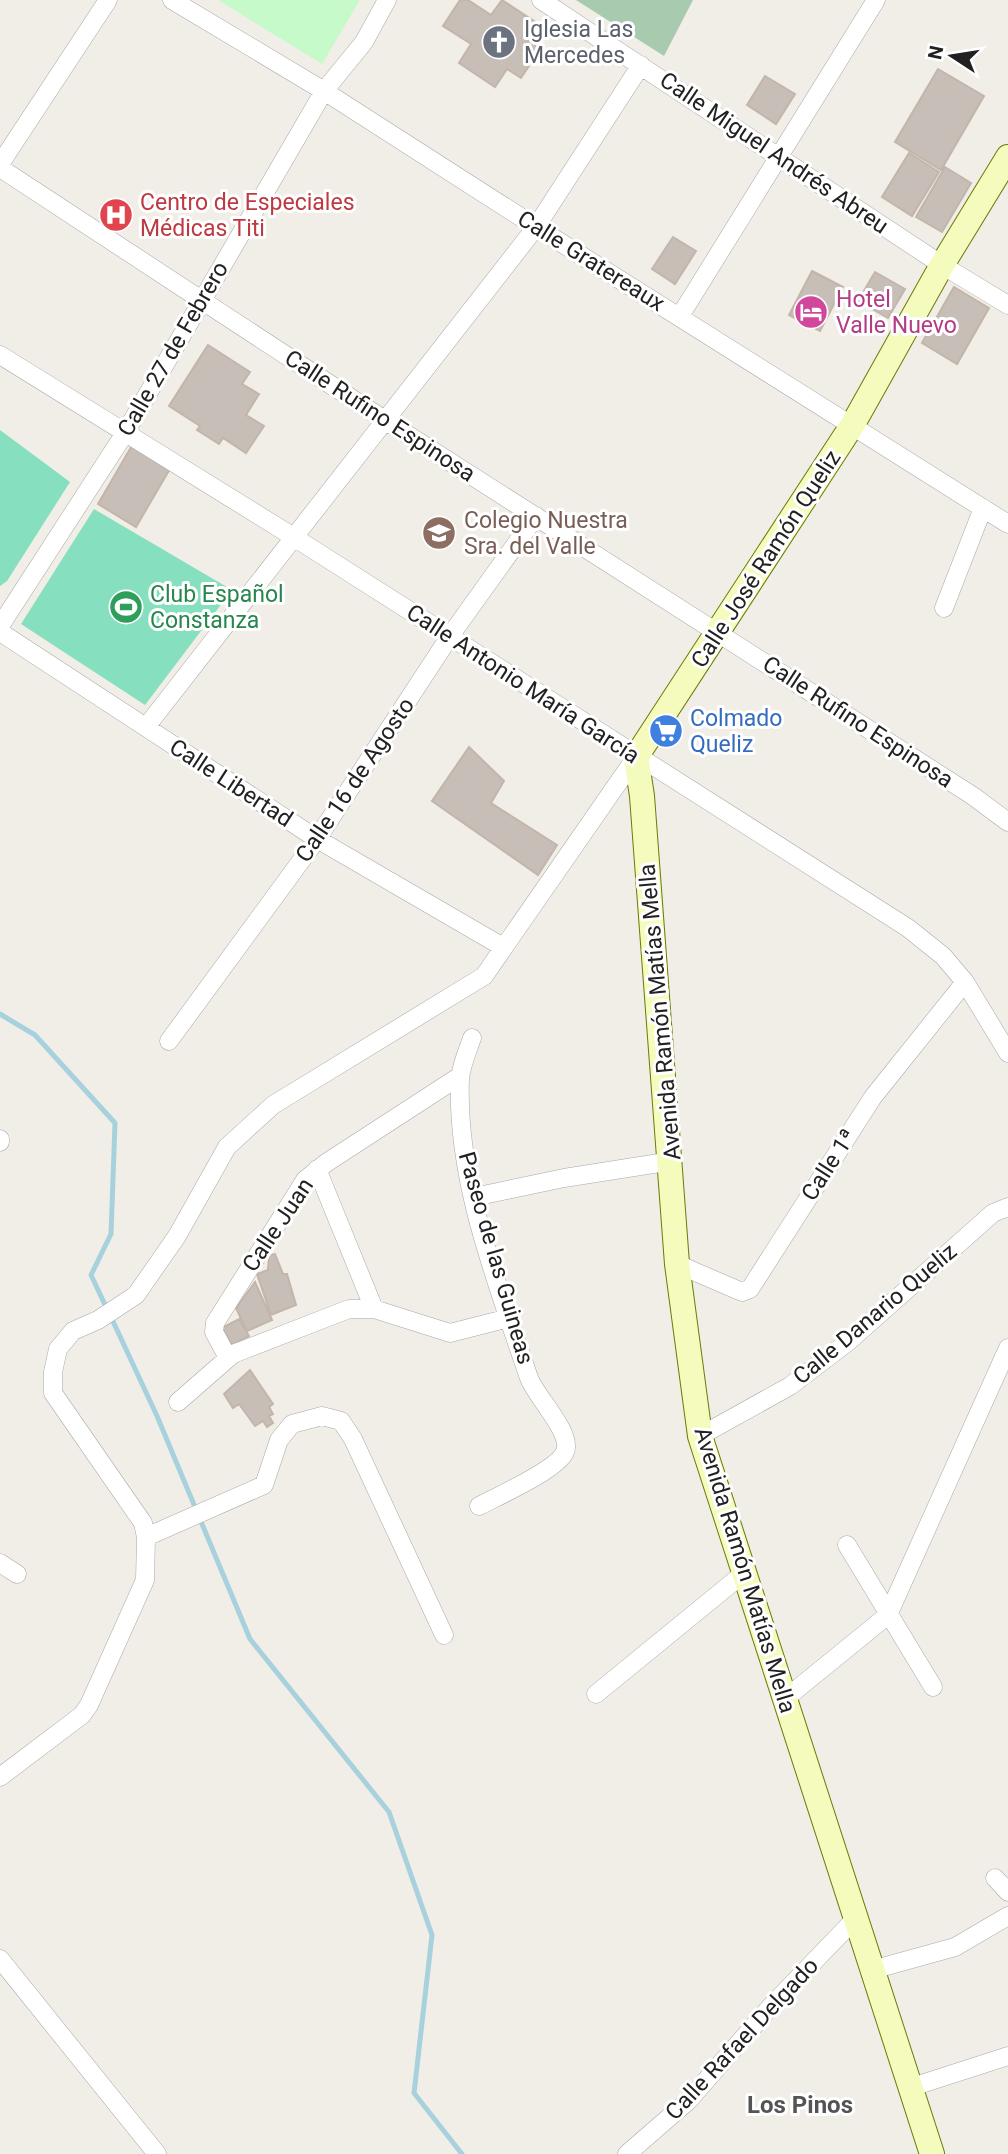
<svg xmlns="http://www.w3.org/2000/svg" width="1008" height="2154" font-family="Roboto,sans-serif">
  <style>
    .cemetery { fill: #a8caae }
    .park { fill: #c6facb }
    .pitch { fill: #86dfbf }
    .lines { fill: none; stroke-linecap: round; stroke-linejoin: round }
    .stream { stroke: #a8d1de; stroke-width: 5 }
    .building { fill: #c6beb7; stroke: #c3b5aa; stroke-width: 2 }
    .street-casing { stroke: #a8a8a8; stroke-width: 19 }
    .secondary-casing { stroke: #6b7a05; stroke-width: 26 }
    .street { stroke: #fff; stroke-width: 18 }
    .secondary { stroke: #f5fabd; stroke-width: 24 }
    .labels { text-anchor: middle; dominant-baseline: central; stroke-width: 6; stroke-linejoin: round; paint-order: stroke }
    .worship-label { font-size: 23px; fill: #5b616d; stroke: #fff; text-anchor: start }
    .street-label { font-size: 23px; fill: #212121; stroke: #fff }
    .health-label { font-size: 23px; fill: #be3a42; stroke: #fff; text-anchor: start }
    .hotel-label { font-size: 23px; fill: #b23c85; stroke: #fff; text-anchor: start }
    .education-label { font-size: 23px; fill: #785e54; stroke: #fff; text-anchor: start }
    .leisure-label { font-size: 23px; fill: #27864d; stroke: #fff; text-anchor: start }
    .shop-label { font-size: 23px; fill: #366cbe; stroke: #fff; text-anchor: start }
    .neighbourhood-label { font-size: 24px; font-weight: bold; fill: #545454; stroke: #fff }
  </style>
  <rect width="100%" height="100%" fill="#f1eee7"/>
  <path class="cemetery" d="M576 0H693L664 56Z"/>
  <path class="park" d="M218 0H360L322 64Z"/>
  <path class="pitch" d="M0 430 70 482 7 581 0 586Z
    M94 509 232 590 145 705 21 624Z"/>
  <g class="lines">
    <path class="stream" d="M0 1014 35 1035 115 1123 111 1234 91 1275 107 1309
      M111 1317 157 1416 250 1639 389 1812 432 1935 414 2093 462 2154"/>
  </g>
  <path class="building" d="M460 0H468L491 15 502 0 537 23 527 39 541 48 521 78 507 69 495 87 459 63 471 44 443 26Z
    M938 69 984 96 941 170 895 142Z
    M765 76 795 94 776 124 747 105Z
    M909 153 939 172 912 216 882 197Z
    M945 167 971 183 942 232 916 217Z
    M673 237 696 251 675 284 652 269Z
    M812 271 843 287 820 331 789 315Z
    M875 272 905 289 888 318 858 301Z
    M954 287 989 308 957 364 922 343Z
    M208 345 250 372 242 384 259 394 246 415 264 426 246 453 223 438 219 444 197 430 200 426 169 406Z
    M133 444 171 467 136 527 98 504Z
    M469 747 504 781 491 803 557 845 538 875 432 801Z
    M275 1254 283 1274H287L296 1305 271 1315 257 1274 268 1270 269 1255Z
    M255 1282 272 1320 247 1331 236 1308Z
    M239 1319 249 1336 232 1345 222 1328Z
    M250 1370 273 1404 269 1407 273 1414 269 1416 273 1423 267 1427 263 1421 255 1426 239 1404 233 1408 224 1394Z"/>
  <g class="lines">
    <g class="street-casing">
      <path id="street" d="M172 0 324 91 536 227 1008 524
        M541 0 942 265 1008 305
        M0 164 108 0
        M0 168 383 419 973 796 1008 822
        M680 316 876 0
        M0 355 292 536 908 928 943 956 965 982 1008 1053
        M944 608 983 508
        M0 626 125 433 324 91 364 42 387 0
        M0 632 317 839 503 947
        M146 727 536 227 641 65
        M472 1038C468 1050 461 1065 460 1079 456 1180 497 1283 529 1378 536 1397 573 1433 565 1452 557 1470 498 1496 479 1506
        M169 1041 317 839 450 636 536 516
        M0 1139V1142
        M317 1169 374 1309
        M474 1197 564 1178 672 1161
        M677 1264 742 1292 750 1289 873 1097 965 982
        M228 1358 214 1332 215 1323 305 1180 326 1163 460 1076
        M178 1402 233 1354 349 1309H374L450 1333 509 1318
        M700 1436 790 1386 849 1341 993 1213 1008 1207
        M146 1537 264 1485 279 1440 292 1424 322 1416 341 1421 353 1439 444 1635
        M847 1545 933 1687
        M0 1563 17 1574
        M596 1694 744 1573
        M786 1698 888 1615 1008 1348
        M0 1777 82 1715 89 1705 145 1580 146 1537 143 1523 53 1393V1372L58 1349 73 1331 98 1320 136 1295 177 1236 227 1147 273 1105 484 976 636 757
        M995 1878 1008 1892
        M0 1959 157 2154
        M872 1970 955 1947 1008 1916
        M912 2087 1008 2056
        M627 2154 688 2101 773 2004 854 1920"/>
    </g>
    <g class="secondary-casing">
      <path id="secondary" d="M932 2154 700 1436 677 1264 642 796 636 757 853 424 942 265 1008 157"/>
    </g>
    <use href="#street" class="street"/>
    <use href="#secondary" class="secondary"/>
  </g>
  <defs>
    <g id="church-disc" transform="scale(1.75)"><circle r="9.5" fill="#6b7280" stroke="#fff"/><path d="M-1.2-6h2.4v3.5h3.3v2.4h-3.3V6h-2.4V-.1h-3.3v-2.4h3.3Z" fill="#fff"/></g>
    <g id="hospital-disc" transform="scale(1.75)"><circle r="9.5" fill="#e0444e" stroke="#fff"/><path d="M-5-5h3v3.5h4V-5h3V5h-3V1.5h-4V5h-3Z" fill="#fff"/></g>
    <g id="hotel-disc" transform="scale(1.75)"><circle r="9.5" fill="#d1479c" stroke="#fff"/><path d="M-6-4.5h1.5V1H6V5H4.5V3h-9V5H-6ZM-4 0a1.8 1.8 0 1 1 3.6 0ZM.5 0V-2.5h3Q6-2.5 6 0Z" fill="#fff"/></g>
    <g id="school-disc" transform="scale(1.75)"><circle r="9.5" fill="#8d6e63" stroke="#fff"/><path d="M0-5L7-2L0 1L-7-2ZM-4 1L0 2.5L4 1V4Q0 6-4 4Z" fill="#fff"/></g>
    <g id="stadium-disc" transform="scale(1.75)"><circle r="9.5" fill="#2e9e5b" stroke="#fff"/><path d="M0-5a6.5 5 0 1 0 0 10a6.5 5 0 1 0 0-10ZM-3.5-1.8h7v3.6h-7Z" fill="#fff"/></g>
    <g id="supermarket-disc" transform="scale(1.75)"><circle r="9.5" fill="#3f7fe0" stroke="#fff"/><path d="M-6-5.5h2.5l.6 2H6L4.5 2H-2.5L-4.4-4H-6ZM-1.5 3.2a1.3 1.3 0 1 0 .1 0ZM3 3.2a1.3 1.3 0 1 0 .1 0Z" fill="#fff"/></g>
  </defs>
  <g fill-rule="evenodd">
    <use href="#church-disc" x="499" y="42"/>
    <use href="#hospital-disc" x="116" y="215"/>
    <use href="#hotel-disc" x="811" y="312"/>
    <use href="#school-disc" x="439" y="533"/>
    <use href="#stadium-disc" x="126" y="607"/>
    <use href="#supermarket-disc" x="666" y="731"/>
  </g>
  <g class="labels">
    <g class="worship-label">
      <text x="524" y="29">Iglesia Las<tspan x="524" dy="26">Mercedes</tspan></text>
    </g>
    <g class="street-label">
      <text transform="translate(774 153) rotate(34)">Calle Miguel Andrés Abreu</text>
      <text transform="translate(591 261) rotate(32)">Calle Gratereaux</text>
      <text transform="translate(173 349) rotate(-60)">Calle 27 de Febrero</text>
      <text transform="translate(380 416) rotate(33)">Calle Rufino Espinosa</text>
      <text transform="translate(766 559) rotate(-57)">Calle José Ramón Queliz</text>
      <text transform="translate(523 684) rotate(33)">Calle Antonio María García</text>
      <text transform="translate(858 722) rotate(33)">Calle Rufino Espinosa</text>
      <text transform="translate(355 780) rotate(-56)">Calle 16 de Agosto</text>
      <text transform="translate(231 783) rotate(33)">Calle Libertad</text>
      <text transform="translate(660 1012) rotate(-95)">Avenida Ramón Matías Mella</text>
      <text transform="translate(829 1165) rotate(-57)">Calle 1ª</text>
      <text transform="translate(278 1225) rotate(-56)">Calle Juan</text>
      <text transform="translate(496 1258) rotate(74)">Paseo de las Guineas</text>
      <text transform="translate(875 1314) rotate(-40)">Calle Danario Queliz</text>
      <text transform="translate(745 1570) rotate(73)">Avenida Ramón Matías Mella</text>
      <text transform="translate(742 2039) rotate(-47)">Calle Rafael Delgado</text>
    </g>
    <g class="health-label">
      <text x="140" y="202">Centro de Especiales<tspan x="140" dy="26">Médicas Titi</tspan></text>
    </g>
    <g class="hotel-label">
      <text x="836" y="299">Hotel<tspan x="836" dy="26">Valle Nuevo</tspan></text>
    </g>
    <g class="education-label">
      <text x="464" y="520">Colegio Nuestra<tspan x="464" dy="26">Sra. del Valle</tspan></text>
    </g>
    <g class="leisure-label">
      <text x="150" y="594">Club Español<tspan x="150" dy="26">Constanza</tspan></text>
    </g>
    <g class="shop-label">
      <text x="690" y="718">Colmado<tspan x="690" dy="26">Queliz</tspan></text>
    </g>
    <g class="neighbourhood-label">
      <text x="800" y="2105">Los Pinos</text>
    </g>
  </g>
  <g transform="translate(952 56) rotate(282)" stroke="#ffffff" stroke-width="5" paint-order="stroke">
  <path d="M0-5L12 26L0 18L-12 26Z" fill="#212121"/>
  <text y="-10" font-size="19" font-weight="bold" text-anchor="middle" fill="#212121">N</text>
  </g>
</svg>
